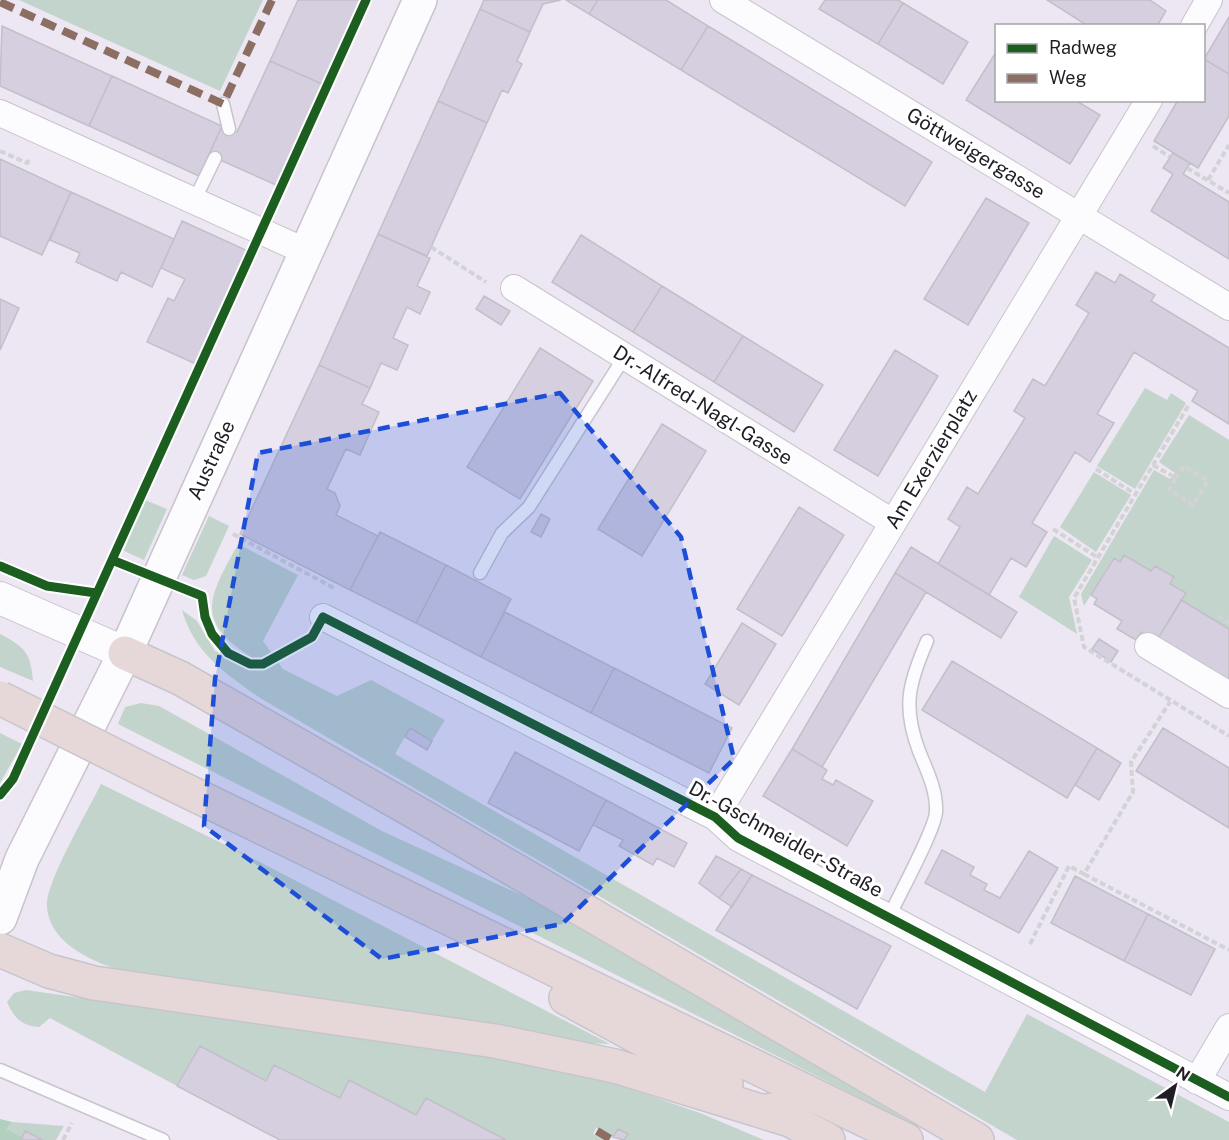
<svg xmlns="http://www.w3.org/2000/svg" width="1229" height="1140" font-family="'Public Sans',sans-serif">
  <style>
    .green { fill: #c2d4cb }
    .forest { fill: #b1d0bf }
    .building { fill: #d5cfdf; stroke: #c2bfc8; stroke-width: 1.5 }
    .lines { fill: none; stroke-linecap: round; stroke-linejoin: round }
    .service-casing { stroke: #c7c4cc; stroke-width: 15 }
    .minor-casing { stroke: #c7c4cc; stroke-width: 28 }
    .tertiary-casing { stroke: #c7c4cc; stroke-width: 34 }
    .secondary-casing { stroke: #c7c4cc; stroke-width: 36 }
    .trunk-casing { stroke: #c7c5cb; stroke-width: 36 }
    .path { stroke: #d3d2d5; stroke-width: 4; stroke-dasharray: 6 3; stroke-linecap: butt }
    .service { stroke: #fcfbfd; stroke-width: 12 }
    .minor { stroke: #fcfbfd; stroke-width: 26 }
    .tertiary { stroke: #fcfbfd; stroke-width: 32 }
    .secondary { stroke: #fcfbfd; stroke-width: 33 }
    .trunk { stroke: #e6d8d8; stroke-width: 33 }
    .trunk-bridge-casing { stroke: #c7c5cb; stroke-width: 36; stroke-linecap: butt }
    .trunk-bridge { stroke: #e6d8d8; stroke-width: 33 }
    .quiet { stroke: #8d6e63; stroke-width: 8; stroke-dasharray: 15 8; stroke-linecap: butt }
    .cycleway-casing { stroke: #fff; stroke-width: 13 }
    .cycleway { stroke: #1b5e20; stroke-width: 9 }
    .marked { fill: #1d4ed8; fill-opacity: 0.2; stroke: #1d4ed8; stroke-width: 4.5; stroke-dasharray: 12 8; stroke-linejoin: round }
    .labels { text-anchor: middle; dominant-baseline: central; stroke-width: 6; stroke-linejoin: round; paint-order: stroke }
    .street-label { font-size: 20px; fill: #201d24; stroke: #fff }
  </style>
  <rect width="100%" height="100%" fill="#ece7f3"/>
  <path class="green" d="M19 0H263L220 91Z
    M1145 388 1167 400 1171 393 1186 403 1135 489 1097 466Z
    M1189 415 1229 440V629L1181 600 1186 593 1170 584 1174 577 1155 566 1151 571 1125 555 1120 562 1113 558 1084 606 1081 594 1154 470 1170 479 1175 473 1159 462Z
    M1094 472 1131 495 1096 552 1060 527Z
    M145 500 167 509 144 560 122 550Z
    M209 516 229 526 206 576 194 580 182 575Z
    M1054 536 1092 560 1069 597 1077 634 1019 597Z
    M238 544 298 575 263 641 283 669 337 696 371 680 445 720 432 741 410 728 395 754 985 1092 1027 1014 1229 1122V1140H1017L260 698C226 674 194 653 182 610L197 621 215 651 247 669 253 658C192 621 210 596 238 544Z
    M0 634C25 647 31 653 33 681L0 667Z
    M141 703 159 706 382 831 552 909 924 1130 118 724 125 707Z
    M0 733 22 744 0 783Z
    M101 784 248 856 610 1044 587 1043 499 1025 134 974C102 966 50 947 47 907 45 883 89 809 101 784Z
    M26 990 493 1057 611 1082 700 1113 764 1140H624L628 1134 619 1129 613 1137 596 1128 593 1134 604 1140H506L426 1098 416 1115 349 1080 340 1098 274 1065 266 1081 200 1046 177 1086 50 1018 39 1027C22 1026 14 1018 7 1002L14 993Z
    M12 1122 64 1126 56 1140H43L25 1131 22 1137 7 1129Z"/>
  <path class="forest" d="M0 1119 12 1122 7 1129 22 1137 21 1140H0Z"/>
  <path class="building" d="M298 0H360L322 84 270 61Z
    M484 0H561L543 4 530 32 480 9Z
    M566 0H598L589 14Z
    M598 0H666L708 26 681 70 589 14Z
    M825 0H898L903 3 878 44 819 9Z
    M1047 0H1150L1166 11 1157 26H1088Z
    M903 3 968 42 943 84 878 44Z
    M480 9 530 32 517 61 522 64 508 93 502 90 487 123 438 101Z
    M1229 17V74L1204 59Z
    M2 26 112 76 89 126 0 86Z
    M708 26 932 162 905 206 681 70Z
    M996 52V100H1075L1100 115 1070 164 966 100Z
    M1204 59 1229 74V116L1198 168 1154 141 1178 100H1204Z
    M270 61 322 84 276 185 209 155 222 126 237 132Z
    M112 76 222 126 199 176 89 126Z
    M438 101 487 123 427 256 378 234Z
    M1173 153 1190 163 1183 174 1229 202V259L1151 211 1173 174 1163 168Z
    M0 159 71 192 42 255 0 236Z
    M71 192 174 239 152 287 121 272 117 281 76 262 80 253 50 240Z
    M986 198 1029 223 968 325 924 299Z
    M182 221 248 251 196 364 147 342 168 298 174 301 185 279 161 268Z
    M378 234 430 258 417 286 430 292 420 314 407 307 393 338 408 345 397 370 381 363 370 388 319 365Z
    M581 235 662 286 633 332 552 282Z
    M1096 272 1115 283 1120 274 1155 295 1151 301 1229 348V424L1192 401 1198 391 1134 352 1097 414 1114 423 1090 462 1075 452 1032 523 1047 532 1026 567 1011 558 989 595 938 564 960 527 948 519 967 487 978 494 1025 418 1014 411 1033 379 1045 386 1089 313 1076 305Z
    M662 286 743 336 714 382 633 332Z
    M484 296 510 311 501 325 476 309Z
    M0 299 19 308 0 350Z
    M743 336 823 385 794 432 714 382Z
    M540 348 593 381 520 499 467 467Z
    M895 350 938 376 878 476 834 450Z
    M319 365 370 388 362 404 379 412 360 455 346 449 327 489 335 493 340 506 336 515 378 536 350 590 240 534Z
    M662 424 706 451 642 556 598 529Z
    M799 507 844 535 782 636 737 609Z
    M541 514 550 519 541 537 531 532Z
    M380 532 446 565 416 623 350 590Z
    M911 547 1017 612 1001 638 895 573Z
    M1124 555 1151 571 1155 566 1174 577 1170 584 1186 593 1156 642 1141 632 1136 640 1117 629 1122 621 1094 604 1097 599 1091 595 1114 558 1120 562Z
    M446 565 511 599 481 657 416 623Z
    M895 573 926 592 822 767 792 749Z
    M1181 600 1229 629V686L1156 642Z
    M505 612 614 668 591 713 481 657Z
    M742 623 776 644 739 705 705 684Z
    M1099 639 1118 651 1111 662 1092 649Z
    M952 661 1097 748 1067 798 922 710Z
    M614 668 732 728 709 773 591 713Z
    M410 728 432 741 427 750 405 737Z
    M1163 728 1229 768V828L1136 771Z
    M1097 748 1121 763 1099 800 1075 785Z
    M792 749 827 770 822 779 833 785 836 780 873 801 847 846 763 796Z
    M515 752 606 800 579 851 488 803Z
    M606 800 687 843 674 867 657 858 653 865 619 846 623 840 593 825Z
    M942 850 974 867 970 875 987 884 984 890 1000 898 1029 851 1058 868 1019 933 925 883Z
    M716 856 741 869 719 898 699 883Z
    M741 869 752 875 732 907 719 898Z
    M752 875 891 946 857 1009 716 930Z
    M1075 876 1148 914 1124 961 1051 923Z
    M1148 914 1215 949 1191 995 1124 961Z
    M200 1046 266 1081 274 1065 340 1098 349 1080 416 1115 426 1098 506 1140H280L177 1086Z
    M618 1129 628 1134 624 1140 613 1137Z
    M25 1131 43 1140H21Z"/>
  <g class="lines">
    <g class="service-casing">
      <path id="service" d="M223 104 229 129
        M194 201 215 158
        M480 573 502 533 529 507 625 356
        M889 917C898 897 935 830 936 812 937 790 927 771 919 751 902 706 909 683 927 641
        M0 1070 163 1140"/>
    </g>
    <g class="minor-casing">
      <path id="minor" d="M723 0 1229 307
        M1194 26 1209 0
        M0 113 307 252
        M514 288 892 522
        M323 617 715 817 738 838 1229 1097
        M1148 646 1229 695
        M715 817 1149 100
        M1197 1081 1229 1027"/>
    </g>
    <g class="tertiary-casing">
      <path id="tertiary" d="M0 598 125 653"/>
    </g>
    <g class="secondary-casing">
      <path id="secondary" d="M0 918 22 859 125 653 420 0"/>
    </g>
    <g class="trunk-casing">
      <path id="trunk" d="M125 653 180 678 422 816 977 1140
        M158 777 906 1140
        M0 950 49 971 94 983 495 1041 615 1066 790 1120
        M566 998 726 1085
        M771 1110 828 1140"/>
    </g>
    <path class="path" d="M1153 146 1170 157
      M0 151 27 163 29 159
      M1187 168 1229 193
      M1208 180 1229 145
      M431 247 486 282
      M1188 406 1074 598 1084 647 1229 736
      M1153 465 1176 478 1169 490 1193 505 1208 481 1184 466 1176 478
      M1096 469 1135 494
      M1053 529 1097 557
      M233 534 336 589
      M1218 616 1229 623
      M1084 874 1229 950
      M1030 944 1069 866 1084 874 1133 792 1131 762 1170 702
      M63 1140 72 1123"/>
    <use href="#service" class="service"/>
    <use href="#minor" class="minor"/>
    <use href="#tertiary" class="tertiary"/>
    <use href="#secondary" class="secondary"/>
    <use href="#trunk" class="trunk"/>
    <g class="trunk-bridge-casing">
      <path id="trunk-bridge" d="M0 698 158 777"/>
    </g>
    <use href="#trunk-bridge" class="trunk-bridge"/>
    <path class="quiet" d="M0 2 223 104 272 0
      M597 1131 612 1140"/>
    <g class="cycleway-casing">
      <path id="cycleway" d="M112 560 366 0
        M0 566 47 586 96 593
        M0 795 13 779 112 560 202 596 205 617 212 634 228 653 250 664H263L312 637 323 617 715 817 738 838 1229 1097"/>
    </g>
    <use href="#cycleway" class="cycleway"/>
  </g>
  <path class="marked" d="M560 393 681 537 734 759 562 924 382 959 204 826 215 679 258 453Z"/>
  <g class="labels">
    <g class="street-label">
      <text transform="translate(976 153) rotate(31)">Göttweigergasse</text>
      <text transform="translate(703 405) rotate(32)">Dr.-Alfred-Nagl-Gasse</text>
      <text transform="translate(931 459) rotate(-59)">Am Exerzierplatz</text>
      <text transform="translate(211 460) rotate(-65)">Austraße</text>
      <text transform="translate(786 839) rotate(29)">Dr.-Gschmeidler-Straße</text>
    </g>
  </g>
  <rect x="995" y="24" width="210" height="78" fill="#ffffff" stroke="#a6a5a7" stroke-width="1.5"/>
  <rect x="1007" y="44" width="30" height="9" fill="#1b5e20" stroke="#a6a5a7" stroke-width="1.5"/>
  <text x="1049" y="54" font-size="18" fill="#201d24">Radweg</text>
  <rect x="1007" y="74" width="30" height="9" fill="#8d6e63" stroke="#a6a5a7" stroke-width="1.5"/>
  <text x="1049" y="84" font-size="18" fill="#201d24">Weg</text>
  <g transform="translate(1175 1086) rotate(34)" stroke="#ffffff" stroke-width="4.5" paint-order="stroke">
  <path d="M0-4.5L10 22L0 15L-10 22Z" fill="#201d24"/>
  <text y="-9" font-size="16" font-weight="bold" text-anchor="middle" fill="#201d24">N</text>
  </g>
</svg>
